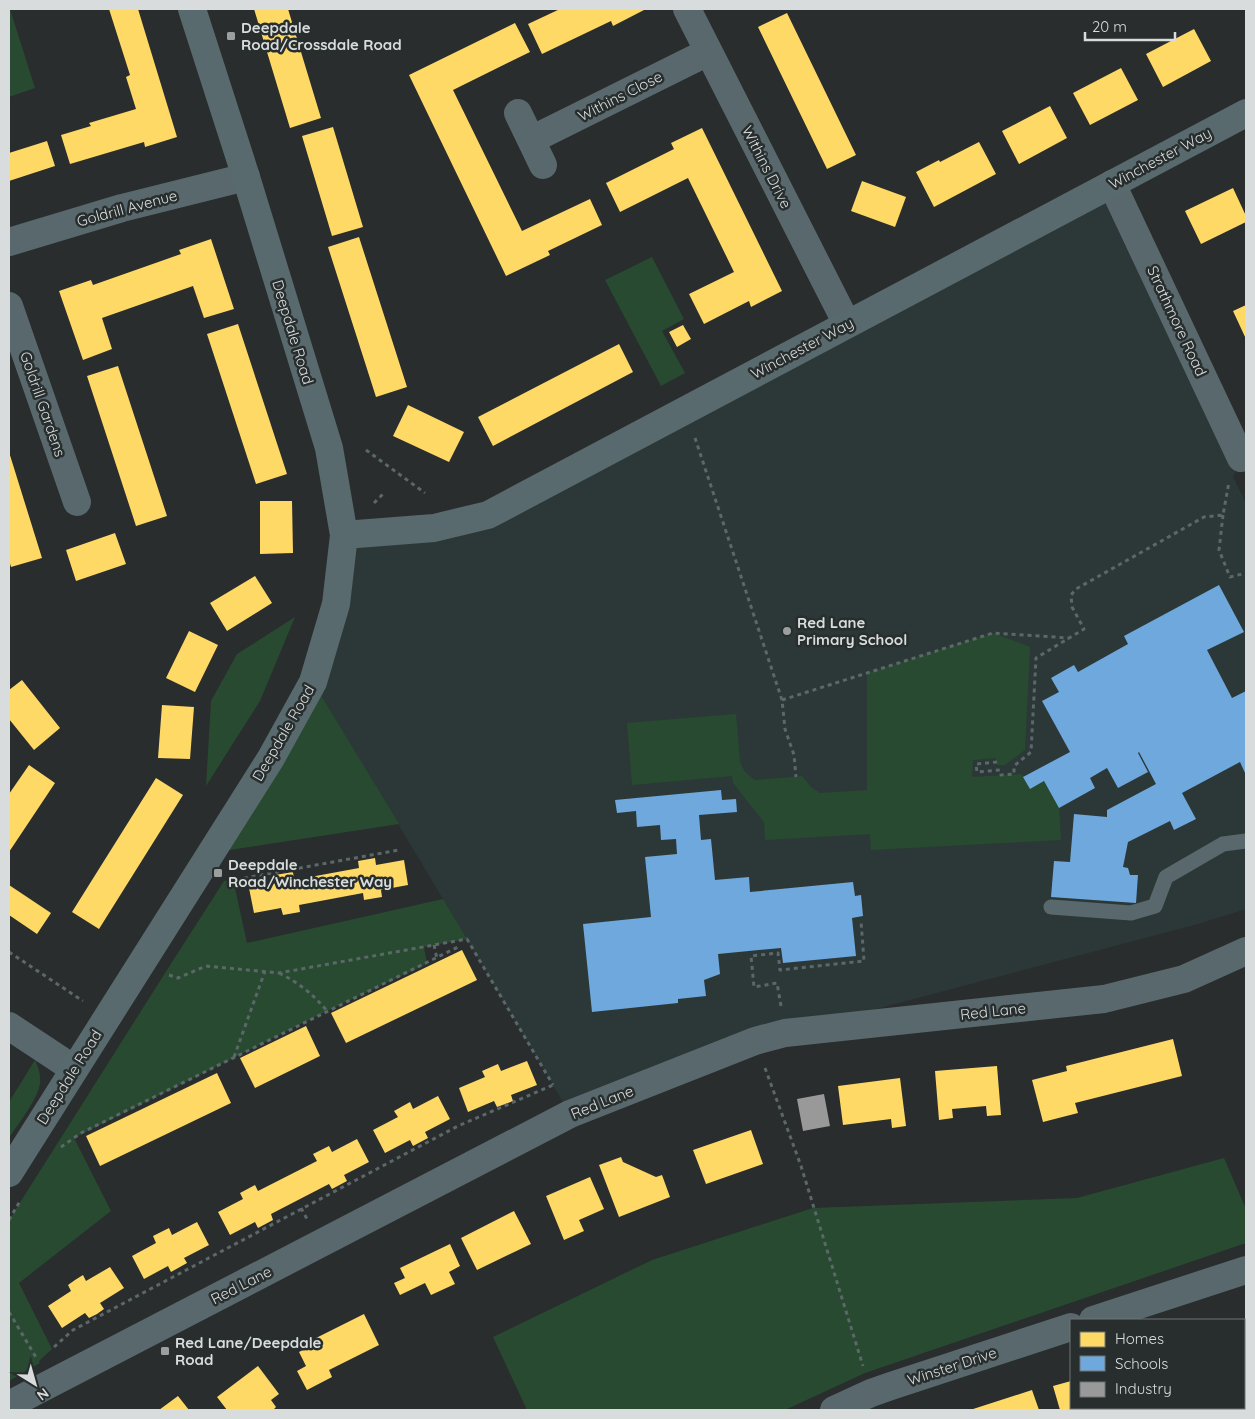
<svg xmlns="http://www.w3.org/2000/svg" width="1255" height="1419" font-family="Quicksand,sans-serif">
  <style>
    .built { fill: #2c3837 }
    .green { fill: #284a31 }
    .homes { fill: #ffd966 }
    .schools { fill: #6fa8dc }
    .industry { fill: #999 }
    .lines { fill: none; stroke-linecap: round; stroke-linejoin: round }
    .path { stroke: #5c6769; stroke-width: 3; stroke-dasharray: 4 4; stroke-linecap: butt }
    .lane { stroke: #59686d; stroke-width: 15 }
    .street { stroke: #59686d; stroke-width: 28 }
    .secondary { stroke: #596a6e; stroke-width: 28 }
    .poi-dot { fill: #9b9f9f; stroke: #282e2e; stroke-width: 2 }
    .labels { text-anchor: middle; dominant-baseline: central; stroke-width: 5; stroke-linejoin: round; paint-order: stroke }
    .poi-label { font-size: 15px; font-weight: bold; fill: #d8dcdc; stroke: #282e2e; text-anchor: start }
    .street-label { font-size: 15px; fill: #d8dcdc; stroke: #282e2e }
  </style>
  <rect width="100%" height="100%" fill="#292d2d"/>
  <path class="built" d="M1112 184 1241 458 1233 477 1246 503V909L1198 924 755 1041 570 1114 443 899 313 682 344 535 434 528Z"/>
  <path class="green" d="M9 9H10L35 88 9 97Z
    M652 257 684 319 662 331 685 373 661 386 605 280Z
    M295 617 260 701 206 786 211 701 237 654Z
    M993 633 1030 647 1025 750 1005 765H997L996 758 973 760 972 777 1022 774 1030 789 1044 781 1059 808 1061 840 871 850 870 834 765 840 764 822 733 783 732 776 632 785 627 723 736 714 740 762 745 772 755 780 802 776 811 787 820 793 867 790V673Z
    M313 682 399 824 210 853Z
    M233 879 247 943 443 899 467 939 424 947 427 964 327 1011 74 1138 111 1211 19 1283 52 1349 39 1361 40 1363 9 1381V1220L165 973 224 881Z
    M35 1060C38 1067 41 1074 40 1083 38 1099 18 1124 9 1138V1102Z
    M1224 1158 1246 1209V1243L865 1373 785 1410H527L493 1337 652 1260 813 1208 1077 1198Z"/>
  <path class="homes" d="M109 9H138L177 137 145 147 144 142 70 164 61 135 91 126 89 123 136 109 126 77 130 75Z
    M254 9H288L321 118 290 128Z
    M560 9H643L644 10 613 26 611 21 542 54 528 24Z
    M787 13 856 155 827 169 758 27Z
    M515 23 530 52 453 90 522 231 590 199 602 225 548 251 550 255 506 276 409 75Z
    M1194 29 1211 61 1163 87 1146 54Z
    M1121 68 1138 100 1090 125 1073 93Z
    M1050 106 1067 138 1019 164 1002 131Z
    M333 127 363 227 332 236 302 136Z
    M702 128 782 291 751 307 749 301 704 324 689 294 734 272 688 178 620 212 606 183 674 149 671 143Z
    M47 141 55 166 9 181V153Z
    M979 142 996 174 934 207 916 172 939 160 940 162Z
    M862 181 906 197 895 227 851 211Z
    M1233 188 1246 216V222L1201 244 1185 211Z
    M359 237 407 387 376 397 328 247Z
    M211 239 234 309 204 318 193 286 102 318 112 349 83 360 59 291 91 280 93 285 181 254 179 250Z
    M1246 305V339L1233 311Z
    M238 324 287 474 256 484 207 334Z
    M683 325 691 339 677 347 669 332Z
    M619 344 633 372 493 446 478 417Z
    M118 366 167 516 136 526 87 376Z
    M408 405 464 432 449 462 393 436Z
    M9 452 42 558 11 567 9 560Z
    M260 501H292L293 553 260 554Z
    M115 533 126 564 76 581 66 550Z
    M255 576 272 603 227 631 210 603Z
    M189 631 218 645 195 692 166 678Z
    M22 680 60 728 34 750 9 719V690Z
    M162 705 194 707 190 759 158 758Z
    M29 765 55 783 9 852V794Z
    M156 778 183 795 99 929 72 912Z
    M375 858 376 865 404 860 408 885 381 890 382 897 364 900 363 893 299 905 300 912 283 915 281 908 254 913 249 888 277 883 275 875 293 872 294 880 359 868 358 861Z
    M9 885 51 913 37 934 9 915Z
    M462 950 477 980 346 1043 331 1013Z
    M306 1026 320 1056 255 1088 240 1058Z
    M1173 1039 1182 1076 1075 1103 1078 1113 1043 1122 1032 1080 1067 1071 1066 1066Z
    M527 1061 537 1085 511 1095 513 1101 497 1107 494 1101 468 1112 459 1088 485 1077 482 1071 498 1064 501 1071Z
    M997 1066 1001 1115 987 1116 986 1106 952 1109 953 1118 939 1120 935 1071Z
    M217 1073 231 1103 100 1166 86 1136Z
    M900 1078 906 1126 892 1128 891 1119 843 1125 838 1086Z
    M438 1096 450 1119 425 1132 428 1138 413 1146 410 1140 385 1153 373 1130 398 1117 394 1111 410 1102 413 1109Z
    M751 1130 763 1164 706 1184 693 1150Z
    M357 1139 369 1162 344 1175 347 1181 332 1189 329 1184 271 1214 273 1220 258 1228 255 1222 230 1235 218 1212 243 1199 240 1193 255 1185 258 1191 317 1161 313 1154 329 1146 332 1152Z
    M621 1157 623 1162 656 1177 662 1175 670 1197 619 1217 599 1165Z
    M590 1177 604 1209 579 1220 584 1231 564 1240 546 1196Z
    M514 1211 531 1244 477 1270 461 1238Z
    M197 1222 209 1245 184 1258 187 1263 171 1272 168 1266 144 1279 132 1256 156 1243 153 1236 169 1228 172 1235Z
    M450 1244 460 1266 449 1272 455 1284 431 1295 425 1283 400 1295 394 1283 405 1278 400 1268Z
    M110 1267 124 1288 100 1303 104 1309 97 1314 89 1318 85 1313 62 1328 48 1306 71 1291 68 1285 75 1280 83 1275 86 1281Z
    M364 1314 379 1345 329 1370 332 1377 307 1390 297 1371 306 1366 299 1352 314 1344 312 1340Z
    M1244 1364 1246 1365V1407L1244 1406Z
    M258 1366 279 1394 271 1400 276 1407 273 1410H227L217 1397Z
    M1071 1381V1408H1094L1088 1410H1060L1053 1386Z
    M1032 1390 1039 1410H970Z
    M178 1396 189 1410H159Z"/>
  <path class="schools" d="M1219 585 1244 632 1207 650 1232 698 1246 691V775L1240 762 1182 793 1196 819 1174 830 1170 821 1128 842 1123 867 1128 868 1130 875H1138L1136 903 1051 897 1054 861 1070 862 1074 814 1107 817V810L1156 784 1139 752 1138 753 1148 772 1118 788 1107 768 1090 778 1095 788 1059 808 1044 781 1030 789 1023 777 1070 752 1042 701 1059 692 1051 678 1074 665 1078 672 1128 644 1124 636Z
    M721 790 722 800 736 799 737 812 699 815 701 840 711 839 715 880 749 877 750 892 853 882 855 896 861 895 863 916 852 918 856 956 783 963 781 948 718 954 720 974 704 980 706 996 678 999V1003L592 1012 583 924 651 917 645 857 677 854 676 839 661 840 660 825 637 827 636 811 617 813 615 800Z"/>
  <path class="industry" d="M824 1094 830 1126 803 1131 797 1099Z"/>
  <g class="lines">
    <path class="path" d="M695 438 782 700 785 729 794 755 796 777
      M366 450 425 493
      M374 503 384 493
      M1223 515 1219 550 1230 577 1246 573
      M782 700 993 633 1069 638
      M997 762 976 764 977 772 1000 770 1001 775 1014 774V766L1031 752 1036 658 1084 629 1072 607 1071 595 1076 589 1204 517 1223 515 1229 482
      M228 881 399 850
      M434 945 437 959
      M9 952 83 1001
      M279 973C299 983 313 994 327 1011
      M169 975 178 978 206 966 279 973 467 939 553 1085
      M781 1006 777 983 754 987 751 956 778 953 780 970 864 961 861 921
      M234 1057 265 971
      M765 1068 801 1166 863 1366
      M61 1147 81 1133 458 947
      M301 1208 307 1219
      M9 1220 20 1201
      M9 1312 37 1359
      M54 1347 73 1330 458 1126 553 1085"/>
    <path class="lane" d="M1051 907 1131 913 1155 906 1166 877 1223 844 1246 841"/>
    <path class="street" d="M687 9 847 324
      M518 113 543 165
      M531 140 708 52
      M1112 184 1241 458
      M9 242 122 208 246 177
      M9 306 77 502
      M9 1026 74 1069
      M1093 1320 1246 1270
      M9 1405 570 1114 755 1041 785 1033 1104 999 1184 979 1246 951
      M834 1410 871 1393 891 1386 1071 1327"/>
    <path class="secondary" d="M344 535 434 528 488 515 1246 113
      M9 1173 271 758 313 682 336 604 344 535 329 448 246 177 192 9"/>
  </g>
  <g class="poi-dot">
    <rect x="226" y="31" width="10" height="10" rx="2.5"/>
    <circle cx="787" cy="631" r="5"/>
    <rect x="213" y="868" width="10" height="10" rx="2.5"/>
    <rect x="160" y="1346" width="10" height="10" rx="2.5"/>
  </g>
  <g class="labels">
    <g class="poi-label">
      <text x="241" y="27">Deepdale<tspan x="241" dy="17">Road/Crossdale Road</tspan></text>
      <text x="797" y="622">Red Lane<tspan x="797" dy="17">Primary School</tspan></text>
      <text x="228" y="864">Deepdale<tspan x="228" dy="17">Road/Winchester Way</tspan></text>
      <text x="175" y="1342">Red Lane/Deepdale<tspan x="175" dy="17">Road</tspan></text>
    </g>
    <g class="street-label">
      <text transform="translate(620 96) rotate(-27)">Withins Close</text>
      <text transform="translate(1160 158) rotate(-28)">Winchester Way</text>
      <text transform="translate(767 167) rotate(63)">Withins Drive</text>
      <text transform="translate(127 208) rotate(-15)">Goldrill Avenue</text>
      <text transform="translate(1177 321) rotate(65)">Strathmore Road</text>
      <text transform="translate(293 332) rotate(73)">Deepdale Road</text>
      <text transform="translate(802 348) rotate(-28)">Winchester Way</text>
      <text transform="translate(43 404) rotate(71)">Goldrill Gardens</text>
      <text transform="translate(283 733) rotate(-60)">Deepdale Road</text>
      <text transform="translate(993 1011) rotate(-6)">Red Lane</text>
      <text transform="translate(69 1077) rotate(-58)">Deepdale Road</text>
      <text transform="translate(602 1102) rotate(-22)">Red Lane</text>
      <text transform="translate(241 1285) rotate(-27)">Red Lane</text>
      <text transform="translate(952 1366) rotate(-18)">Winster Drive</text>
    </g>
  </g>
  <rect width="1255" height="1419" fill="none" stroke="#d8dcdc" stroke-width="20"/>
  <rect x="1070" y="1319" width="175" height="90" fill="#282e2e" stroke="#6e7474"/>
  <rect x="1080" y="1332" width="25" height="15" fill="#ffd966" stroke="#6e7474"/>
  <text x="1115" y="1344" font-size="15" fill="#d8dcdc">Homes</text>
  <rect x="1080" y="1356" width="25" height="15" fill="#6fa8dc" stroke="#6e7474"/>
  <text x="1115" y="1369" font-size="15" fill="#d8dcdc">Schools</text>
  <rect x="1080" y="1382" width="25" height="15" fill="#999999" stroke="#6e7474"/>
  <text x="1115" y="1394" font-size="15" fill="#d8dcdc">Industry</text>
  <g transform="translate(35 1384) rotate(143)" stroke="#282e2e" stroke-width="4" paint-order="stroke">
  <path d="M0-4L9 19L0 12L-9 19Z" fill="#d8dcdc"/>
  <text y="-8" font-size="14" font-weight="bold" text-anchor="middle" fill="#d8dcdc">N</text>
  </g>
  <path d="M1085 32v8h90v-8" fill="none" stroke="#d8dcdc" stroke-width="2.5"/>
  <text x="1092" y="32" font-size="15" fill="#d8dcdc" stroke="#282e2e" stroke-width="4" paint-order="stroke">20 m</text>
</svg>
